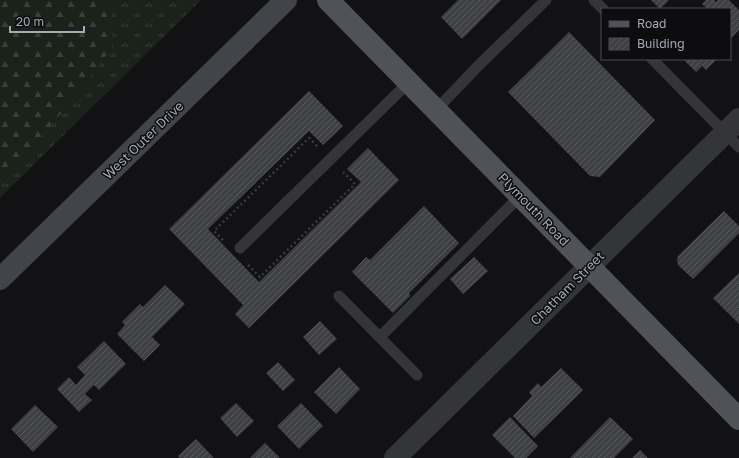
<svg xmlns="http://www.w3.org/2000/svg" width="739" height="458" font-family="'Golos Text',sans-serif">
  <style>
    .grass { fill: url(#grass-tufts) }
    .forest { fill: url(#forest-firs) }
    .building { fill: url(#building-hatch) }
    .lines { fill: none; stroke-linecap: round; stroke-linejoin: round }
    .path { stroke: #393c40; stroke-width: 2.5; stroke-dasharray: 2 3; stroke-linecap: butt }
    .lane { stroke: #333539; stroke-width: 11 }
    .street { stroke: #333539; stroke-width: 22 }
    .secondary { stroke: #414449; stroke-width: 22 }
    .primary { stroke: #4f5259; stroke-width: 22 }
    .labels { text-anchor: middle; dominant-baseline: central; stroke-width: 3; stroke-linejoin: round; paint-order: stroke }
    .street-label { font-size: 13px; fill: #a3abb6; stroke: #0d0d0f }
  </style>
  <defs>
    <pattern id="grass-tufts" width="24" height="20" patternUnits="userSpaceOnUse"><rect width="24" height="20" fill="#1a221a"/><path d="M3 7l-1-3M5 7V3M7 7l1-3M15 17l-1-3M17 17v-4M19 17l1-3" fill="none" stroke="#383f39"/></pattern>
    <pattern id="forest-firs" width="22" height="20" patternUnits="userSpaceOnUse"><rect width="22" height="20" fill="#1a221a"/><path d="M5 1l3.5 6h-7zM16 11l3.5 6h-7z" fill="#383f39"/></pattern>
    <pattern id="building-hatch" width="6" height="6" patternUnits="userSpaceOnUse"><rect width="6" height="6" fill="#3e4044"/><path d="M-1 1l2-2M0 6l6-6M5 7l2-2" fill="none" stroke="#57595d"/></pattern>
  </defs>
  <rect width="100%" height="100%" fill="#121214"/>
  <path class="grass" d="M0 0H201L0 198Z"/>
  <path class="forest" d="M0 0H110L113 47 32 150 0 182Z"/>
  <path class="building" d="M458 0H501L462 39 441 17Z
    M651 0H669L660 9Z
    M706 0H714L716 2 718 0H729L739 10V30L730 39V9H708L702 4Z
    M569 32 655 120 600 177 590 176 508 92Z
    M683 59H717L706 70 702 66 696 72Z
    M309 91 343 126 323 145 309 131 208 229 259 282 361 182 347 169 368 148 399 180 249 328 235 314 243 305 169 229Z
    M424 206 459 243 409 293 410 296 393 313 352 272 366 257 370 260Z
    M724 211 739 226V233L693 279 678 265 677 260 678 256Z
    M474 257 488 271 463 294 450 279Z
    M739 273V324L713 298Z
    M165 285 185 304 152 337 160 345 144 361 117 334 125 325 122 322 140 304 143 307Z
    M320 321 337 339 319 355 303 337Z
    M104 341 126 364 99 390 94 385 85 394 92 400 79 412 57 389 69 377 76 385 85 375 77 367Z
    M278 362 295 380 283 391 266 373Z
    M339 367 360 389 336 414 314 392Z
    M561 368 583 390 534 438 513 416 532 396 529 392 538 383 541 387Z
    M236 403 254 421 237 437 220 418Z
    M301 403 323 426 299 449 277 426Z
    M35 405 58 427 33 452 11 429Z
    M510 417 538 446 526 458H515L492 435Z
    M610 417 633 439 614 458H570Z
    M196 439 214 458H180L178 456Z
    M265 443 280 458H250Z
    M640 450 648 458H632Z"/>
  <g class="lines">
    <path class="path" d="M223 240 214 231 309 138 318 147
      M248 265 260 277 355 184 343 172"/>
    <path class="lane" d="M594 0 603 9
      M652 59 739 147
      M436 110 480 64 546 0
      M240 248 409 82
      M339 296 417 375
      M380 337 520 196"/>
    <path class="street" d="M395 458 739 119"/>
    <path class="secondary" d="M0 279 286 0"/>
    <path class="primary" d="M328 0 739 419"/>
  </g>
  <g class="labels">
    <g class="street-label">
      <text transform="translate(143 140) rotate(-44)">West Outer Drive</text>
      <text transform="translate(534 209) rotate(46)">Plymouth Road</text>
      <text transform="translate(567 288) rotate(-45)">Chatham Street</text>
    </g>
  </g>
  <rect x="601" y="8" width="130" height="52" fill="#0d0d0f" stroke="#494c52"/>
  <rect x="609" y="21" width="20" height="6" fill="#4f5259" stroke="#494c52"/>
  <text x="637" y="28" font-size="12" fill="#a3abb6">Road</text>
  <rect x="609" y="38" width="20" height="12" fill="url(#building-hatch)" stroke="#494c52"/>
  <text x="637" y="48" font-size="12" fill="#a3abb6">Building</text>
  <path d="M10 26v6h74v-6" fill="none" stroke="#a3abb6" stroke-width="2"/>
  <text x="16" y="26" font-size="12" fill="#a3abb6" stroke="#0d0d0f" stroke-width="3" paint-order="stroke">20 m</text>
</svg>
